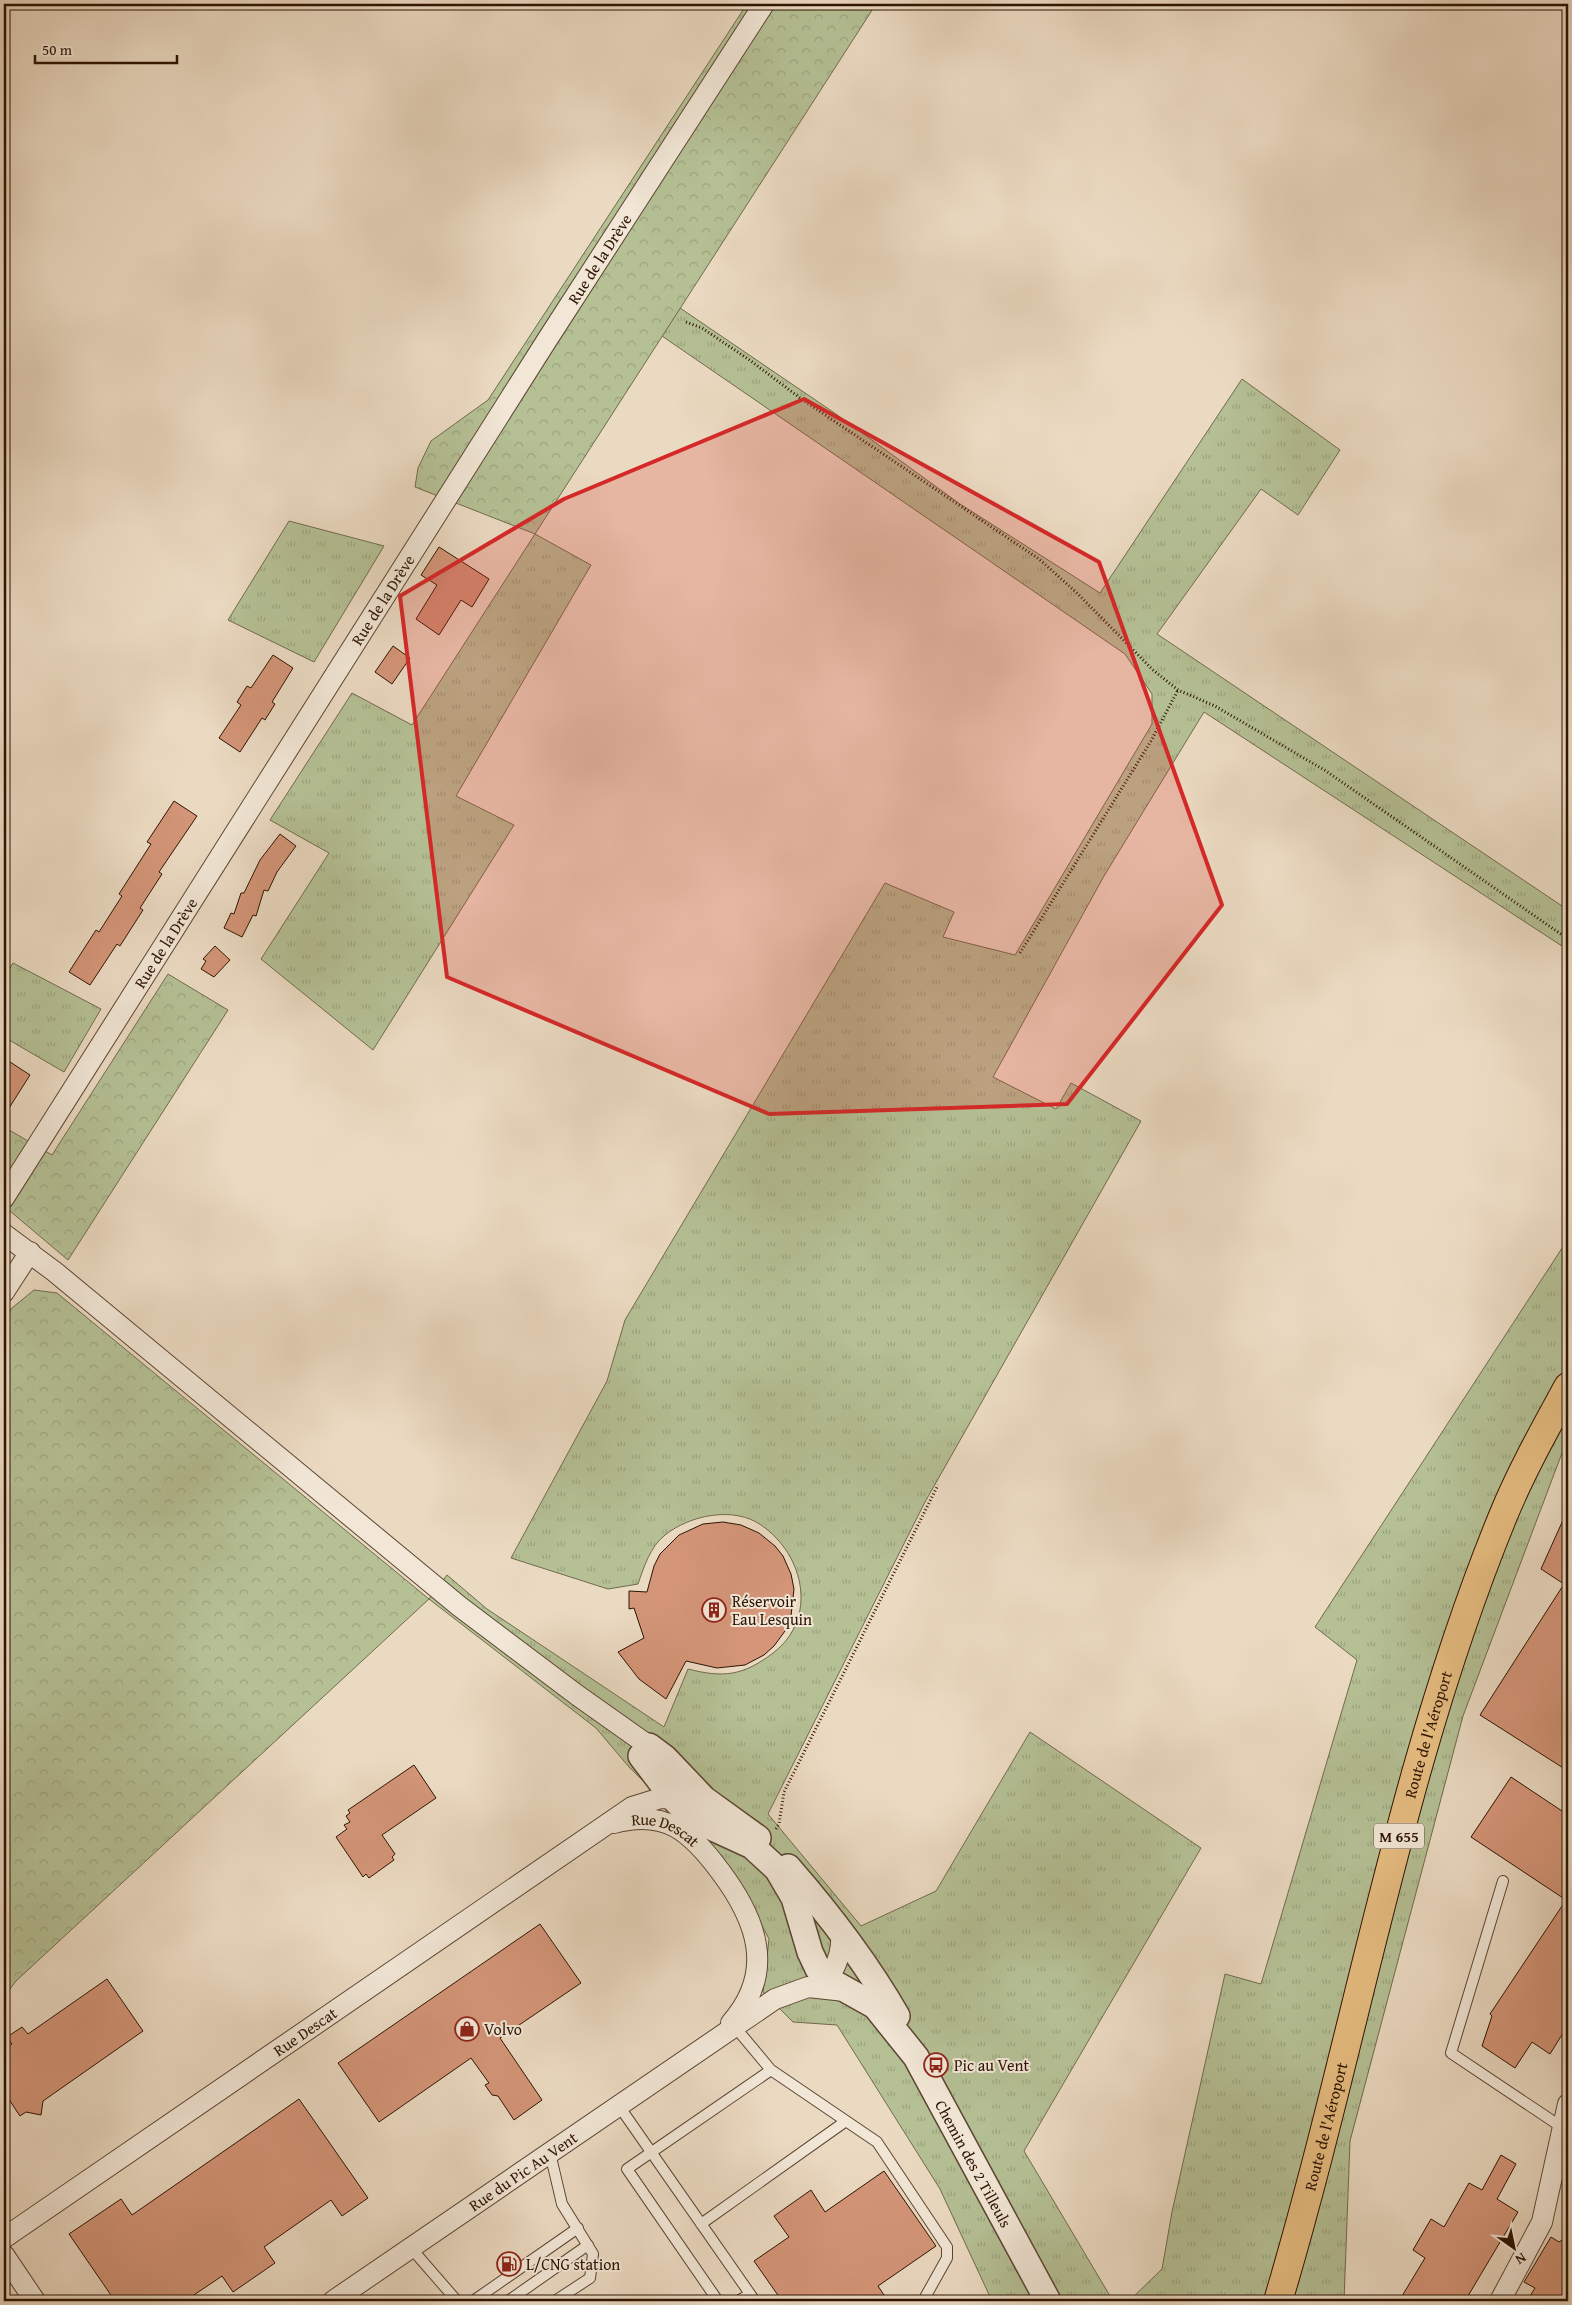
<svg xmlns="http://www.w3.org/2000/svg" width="1572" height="2305" font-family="'Gentium Book Plus',serif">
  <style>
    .grass { fill: url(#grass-tufts); stroke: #716a4c }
    .forest { fill: url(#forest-crowns); stroke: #716a4c }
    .building { fill: #d49578; stroke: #2d1302 }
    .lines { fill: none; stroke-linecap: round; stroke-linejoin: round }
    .service-casing { stroke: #5c4532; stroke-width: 12 }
    .minor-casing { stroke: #5c4532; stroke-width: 22 }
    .tertiary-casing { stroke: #5c4532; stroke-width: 28 }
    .primary-casing { stroke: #2d1302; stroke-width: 30 }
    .path { stroke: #2d1302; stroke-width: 3; stroke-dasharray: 1 2.5; stroke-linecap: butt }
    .service { stroke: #f2e7d7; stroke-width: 10 }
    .minor { stroke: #f2e7d7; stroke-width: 20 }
    .tertiary { stroke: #f2e7d7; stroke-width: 25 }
    .primary { stroke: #e6bd81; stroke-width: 28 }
    .marked { fill: #d62828; fill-opacity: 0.2; stroke: #d62828; stroke-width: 4; stroke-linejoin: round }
    .labels { text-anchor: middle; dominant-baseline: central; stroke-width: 4; stroke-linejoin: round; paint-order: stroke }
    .shield { fill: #f2e7d7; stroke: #685342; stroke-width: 1 }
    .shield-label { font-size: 15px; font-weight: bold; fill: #2d1302 }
    .street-label { font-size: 16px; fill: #2d1302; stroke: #f2e7d7 }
    .poi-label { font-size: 16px; fill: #2d1302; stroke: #f2e7d7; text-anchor: start }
  </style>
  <defs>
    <pattern id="grass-tufts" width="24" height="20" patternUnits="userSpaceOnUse" patternTransform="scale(1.25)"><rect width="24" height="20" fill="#b5c095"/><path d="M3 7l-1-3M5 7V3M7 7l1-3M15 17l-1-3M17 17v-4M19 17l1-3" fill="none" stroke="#9ca47f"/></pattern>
    <pattern id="forest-crowns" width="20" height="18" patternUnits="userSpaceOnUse" patternTransform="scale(1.25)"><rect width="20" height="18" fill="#b5c095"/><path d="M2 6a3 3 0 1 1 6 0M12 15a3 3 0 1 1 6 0" fill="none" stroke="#9ca47f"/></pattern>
  </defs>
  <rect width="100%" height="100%" fill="#ebdac2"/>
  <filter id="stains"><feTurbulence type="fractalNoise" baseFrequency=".004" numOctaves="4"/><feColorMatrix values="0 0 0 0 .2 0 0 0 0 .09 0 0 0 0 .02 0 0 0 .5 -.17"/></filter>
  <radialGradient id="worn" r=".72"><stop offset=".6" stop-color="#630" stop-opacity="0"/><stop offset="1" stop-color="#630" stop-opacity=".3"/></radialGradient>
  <path class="grass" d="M680 308 836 414 960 504 1100 593 1242 379 1340 450 1298 515 1261 489 1157 634 1568 910V950L1204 712 1104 876 993 1077 1056 1109 1071 1083 1141 1121 925 1502 768 1814 861 1926 936 1891 1030 1732 1201 1848 1024 2151 1113 2301H992L940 2189 837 2025 793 2022 763 1992 769 1939 744 1890 708 1844 629 1767 596 1728 429 1599 447 1575 487 1609 664 1727 688 1669C723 1678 743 1676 773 1653 818 1619 805 1555 761 1525 734 1506 690 1515 665 1535 650 1547 644 1567 638 1584L608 1589 511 1558 607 1381 625 1320 885 883 954 912 943 937 1015 955 1152 724V694L1125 654 662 336Z
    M289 521 384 546 314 662 228 620Z
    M535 534 591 565 456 796 514 825 373 1050 261 959 329 853 270 820 352 693 412 725Z
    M13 963 101 1009 64 1072 4 1037V978Z
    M1568 1239V1443L1562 1453 1463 1716 1350 2141 1344 2301H1129L1162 2269 1172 2212 1225 1974 1261 1984 1357 1660 1315 1627Z"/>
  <path class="forest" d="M747 4H876L535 534 415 487 418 468 431 441 488 400Z
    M168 974 228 1010 68 1260 4 1206V1127L52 1155Z
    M34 1290 57 1293 429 1599 16 1981 4 1997V1321L12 1308Z"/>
  <path class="building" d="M439 547 489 579 472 607 461 600 439 635 416 619 437 585 421 575Z
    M393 646 410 658 392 684 375 672Z
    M273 655 293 668 272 702 275 704 265 720 262 718 240 752 219 738 241 705 237 702 247 686 251 688Z
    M174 801 197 816 159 872 162 874 140 908 143 910 120 946 117 944 90 985 69 972 96 930 99 932 122 896 119 894 151 844 147 842Z
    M280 834 296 846 277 872 268 891 264 890 256 916 253 915 242 937 224 928 231 913 234 914 241 893H244L260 860Z
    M215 946 230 960 214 977 201 969 206 961 203 959Z
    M4 1058 30 1075 4 1116Z
    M1568 1509V1771L1480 1715 1564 1584 1541 1569Z
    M723 1522 741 1525 759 1533 775 1546 783 1556 791 1574 794 1589 791 1616 785 1631 774 1646 764 1655 745 1665 717 1668 686 1661 666 1699 639 1679 618 1652 644 1638 634 1608 629 1609V1591L647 1592 654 1566 660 1554 679 1535 703 1524Z
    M414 1765 436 1798 382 1835 395 1854 392 1857 394 1860 369 1878 366 1874 363 1877 336 1837 347 1829 344 1825 350 1822 346 1816 350 1813 348 1810Z
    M1511 1777 1568 1815V2025L1550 2054 1532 2042 1515 2068 1482 2046 1492 2016 1490 2014 1566 1900 1471 1837Z
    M540 1924 581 1983 500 2038 542 2100 514 2120 498 2096 492 2095 485 2085 489 2083 471 2058 379 2122 338 2063Z
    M107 1979 143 2031 43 2101 41 2115 26 2112 20 2116 4 2092V2050L12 2044 7 2037 22 2027 28 2034Z
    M299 2099 368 2198 342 2216 331 2200 264 2247 275 2263 233 2292 222 2276 185 2301H115L69 2234 121 2199 132 2215Z
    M1501 2155 1516 2164 1497 2199 1518 2212 1465 2301H1399L1425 2258 1413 2250 1431 2219 1444 2227 1469 2183 1482 2190Z
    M884 2171 936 2246 878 2286 888 2301H782L754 2261 789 2237 774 2216 811 2190 825 2212Z
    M1568 2236V2290L1562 2301H1527L1535 2288 1524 2282 1551 2237 1559 2242Z"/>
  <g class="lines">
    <g class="service-casing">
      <path id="service" d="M1503 1881 1451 2053 1563 2128
        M735 2027 771 2070 877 2142 947 2247V2258L923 2301
        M619 2106 755 2301
        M550 2153 562 2204 593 2254 590 2278 555 2301
        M701 2224 846 2121
        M411 2248 457 2301
        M473 2301 578 2228
        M508 2301 588 2245
        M718 2301 627 2169 771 2070
        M738 2301 750 2294"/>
    </g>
    <g class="minor-casing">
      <g id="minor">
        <path id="s1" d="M4 1198 547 340 764 4"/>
        <path d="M4 1234 55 1272 459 1606 577 1695 649 1746"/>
        <path d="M4 1292 30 1252"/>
        <path id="s2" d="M614 1823C666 1809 691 1832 720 1871 757 1920 776 1972 731 2023"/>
        <path d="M815 1985C836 1978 843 1950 841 1930"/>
        <path id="s3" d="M4 2238 632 1807 661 1798 685 1799"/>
        <path d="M4 2255 35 2301"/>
        <path id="s4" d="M333 2301 775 1999 808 1987 845 1991"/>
        <path d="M1500 2301 1542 2222 1568 2104"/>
      </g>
    </g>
    <g class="tertiary-casing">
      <g id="tertiary">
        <path d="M649 1746 665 1758 704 1799 758 1838"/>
        <path id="s5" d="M641 1756 673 1798 688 1814 704 1824 752 1846 777 1869 794 1898 810 1952 818 1969 834 1983 875 2006 916 2057 1048 2301"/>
        <path d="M788 1867C829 1914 866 1962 897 2016"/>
      </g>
    </g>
    <g class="primary-casing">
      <g id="primary">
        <path id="s6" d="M1278 2301C1356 2040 1399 1769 1503 1516 1521 1472 1545 1429 1568 1387"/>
      </g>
    </g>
    <path class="path" d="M686 322 702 328 751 361 800 398 1039 559 1077 593 1153 670 1178 690 1215 706 1326 771 1568 939
      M1020 953 1151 741 1178 690
      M776 1829 779 1824 784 1792 938 1485"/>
    <use href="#service" class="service"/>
    <use href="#minor" class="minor"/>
    <use href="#tertiary" class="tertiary"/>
    <use href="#primary" class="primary"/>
  </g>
  <path class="marked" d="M804 399 1099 562 1222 905 1067 1104 769 1114 447 977 400 596 564 499Z"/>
  <defs>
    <g id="building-ring" transform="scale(1.25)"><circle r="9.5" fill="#f2e7d7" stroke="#8f2418" stroke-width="1.5"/><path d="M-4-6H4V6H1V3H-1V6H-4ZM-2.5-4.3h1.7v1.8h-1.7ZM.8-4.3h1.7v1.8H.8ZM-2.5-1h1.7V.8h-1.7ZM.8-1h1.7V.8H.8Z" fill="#8f2418"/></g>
    <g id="shop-ring" transform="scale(1.25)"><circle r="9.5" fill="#f2e7d7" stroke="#8f2418" stroke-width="1.5"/><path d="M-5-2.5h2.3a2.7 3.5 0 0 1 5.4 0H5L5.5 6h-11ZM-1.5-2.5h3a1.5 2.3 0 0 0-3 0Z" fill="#8f2418"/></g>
    <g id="bus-ring" transform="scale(1.25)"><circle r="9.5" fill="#f2e7d7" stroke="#8f2418" stroke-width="1.5"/><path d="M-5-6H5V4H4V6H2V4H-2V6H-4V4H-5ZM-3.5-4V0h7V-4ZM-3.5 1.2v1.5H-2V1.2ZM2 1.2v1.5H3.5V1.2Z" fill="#8f2418"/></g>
    <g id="fuel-ring" transform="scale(1.25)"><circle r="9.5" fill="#f2e7d7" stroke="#8f2418" stroke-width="1.5"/><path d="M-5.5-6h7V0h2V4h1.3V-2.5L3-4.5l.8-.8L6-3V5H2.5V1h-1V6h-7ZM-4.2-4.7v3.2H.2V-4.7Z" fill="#8f2418"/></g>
  </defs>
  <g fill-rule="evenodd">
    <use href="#building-ring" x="714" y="1610"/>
    <use href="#shop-ring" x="467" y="2029"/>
    <use href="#bus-ring" x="936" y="2065"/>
    <use href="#fuel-ring" x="509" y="2264"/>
  </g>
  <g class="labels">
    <rect class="shield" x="1374" y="1823.5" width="50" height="25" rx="4"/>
    <g class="shield-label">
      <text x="1399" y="1836">M 655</text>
    </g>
    <g class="street-label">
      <text stroke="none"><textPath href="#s1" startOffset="1112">Rue de la Drève</textPath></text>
      <text stroke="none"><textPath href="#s1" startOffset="708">Rue de la Drève</textPath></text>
      <text stroke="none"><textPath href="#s1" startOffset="302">Rue de la Drève</textPath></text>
      <text stroke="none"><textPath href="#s6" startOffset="586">Route de l'Aéroport</textPath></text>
      <text stroke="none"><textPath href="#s2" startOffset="54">Rue Descat</textPath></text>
      <text stroke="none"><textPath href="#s3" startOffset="365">Rue Descat</textPath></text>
      <text stroke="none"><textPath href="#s6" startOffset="181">Route de l'Aéroport</textPath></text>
      <text stroke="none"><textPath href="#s5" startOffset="544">Chemin des 2 Tilleuls</textPath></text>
      <text stroke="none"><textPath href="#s4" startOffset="230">Rue du Pic Au Vent</textPath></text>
    </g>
    <g class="poi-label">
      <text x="732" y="1601">Réservoir<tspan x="732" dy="18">Eau Lesquin</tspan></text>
      <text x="484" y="2029">Volvo</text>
      <text x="954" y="2065">Pic au Vent</text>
      <text x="526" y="2264">L/CNG station</text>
    </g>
  </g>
  <rect width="1572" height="2305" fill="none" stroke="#ebdac2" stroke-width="20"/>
  <rect x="5" y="5" width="1562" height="2295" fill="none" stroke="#2d1302" stroke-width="2.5"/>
  <rect x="10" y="10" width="1552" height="2285" fill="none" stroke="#2d1302"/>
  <g transform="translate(1514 2248) rotate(147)" stroke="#f2e7d7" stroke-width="4" paint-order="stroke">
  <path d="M0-4L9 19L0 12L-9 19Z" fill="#2d1302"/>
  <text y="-8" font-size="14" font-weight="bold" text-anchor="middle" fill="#2d1302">N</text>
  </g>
  <path d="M35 55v8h142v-8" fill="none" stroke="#2d1302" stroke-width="2.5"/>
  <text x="42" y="55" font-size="15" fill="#2d1302" stroke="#f2e7d7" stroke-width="4" paint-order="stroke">50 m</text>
  <rect width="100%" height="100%" filter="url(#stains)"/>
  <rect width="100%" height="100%" fill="url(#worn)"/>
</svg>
